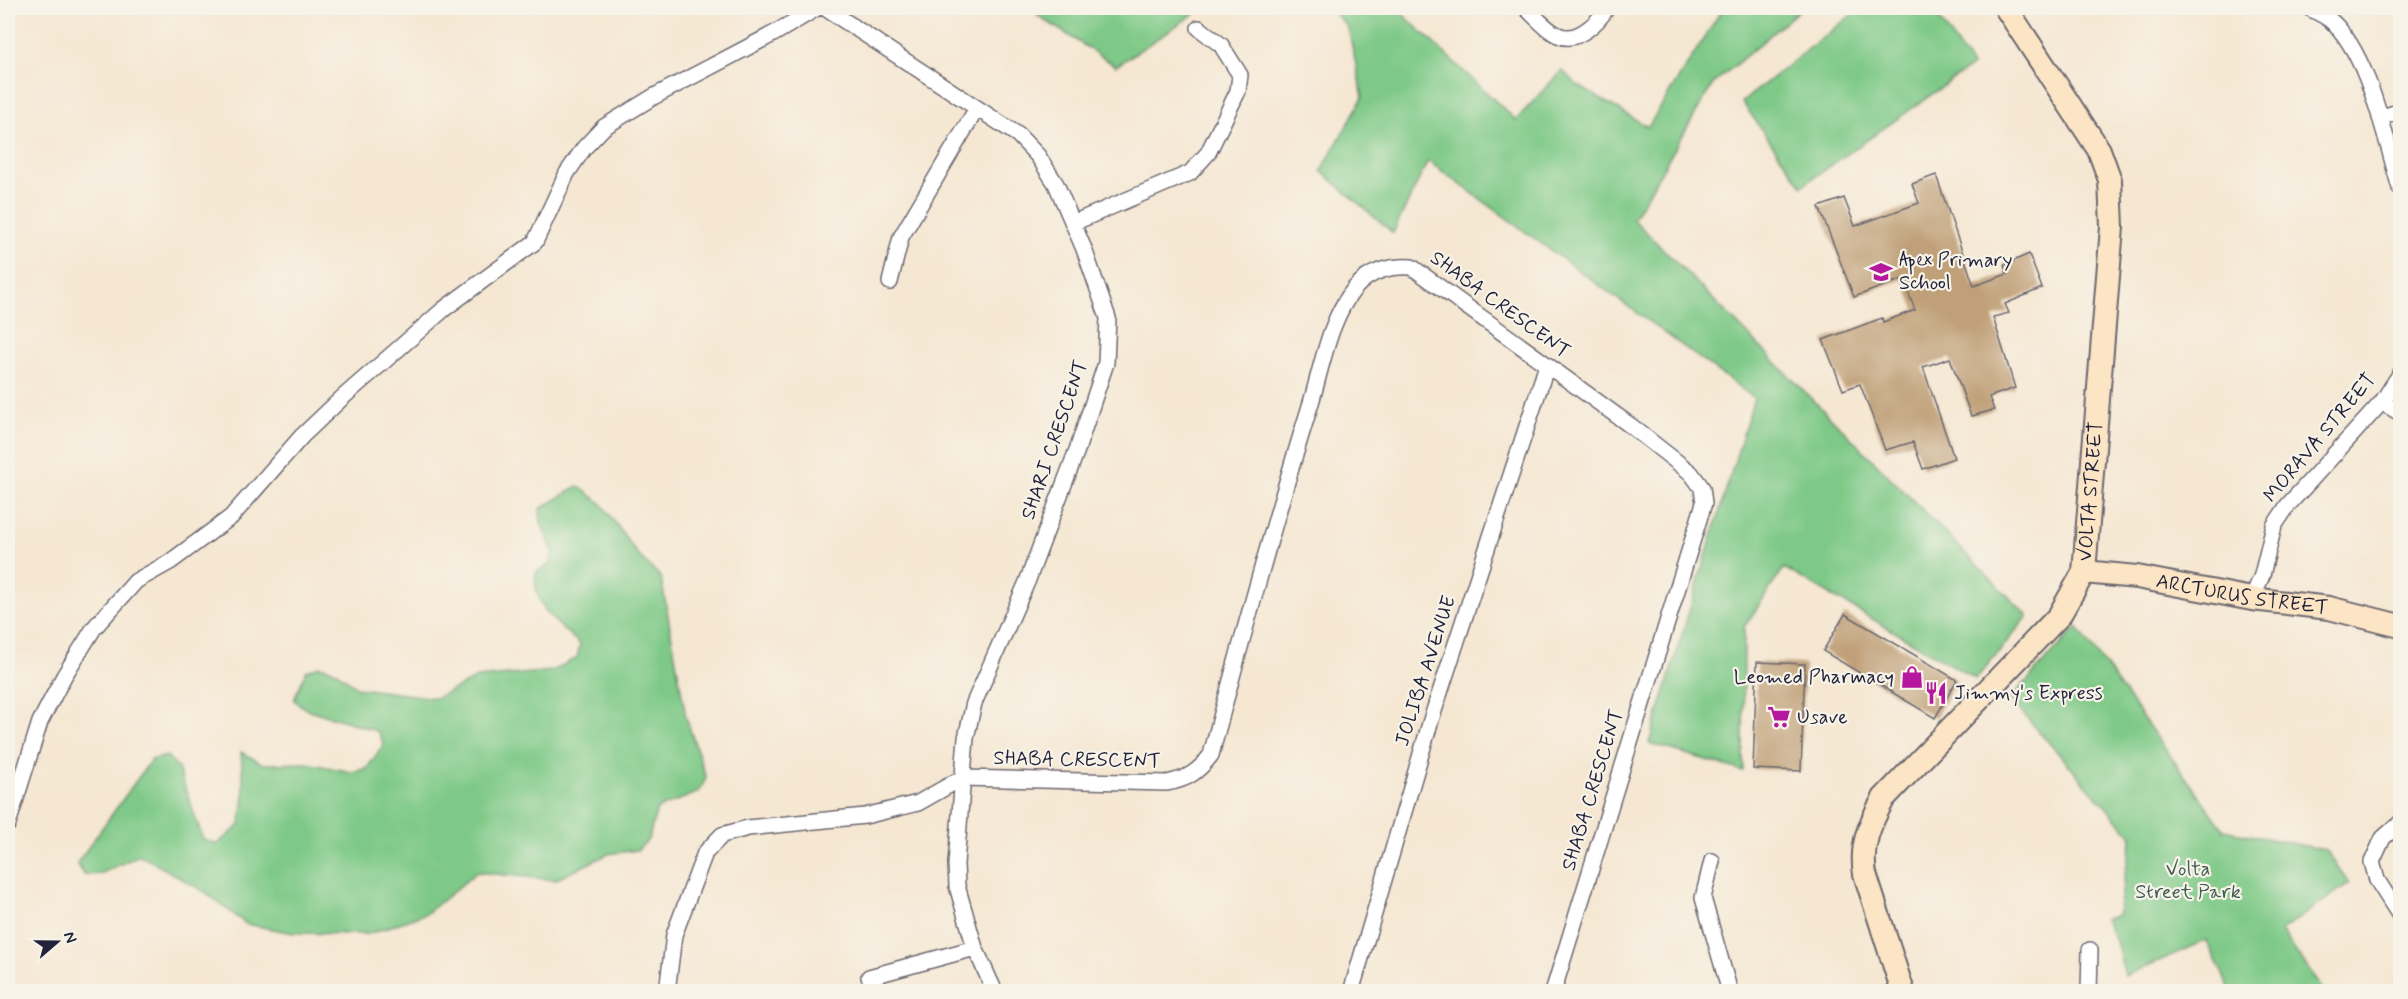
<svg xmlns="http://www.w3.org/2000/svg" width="2408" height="999" font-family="Mynerve,sans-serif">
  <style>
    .green { fill: #7ec987; stroke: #507661; stroke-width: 1.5 }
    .building { fill: #c0a078 }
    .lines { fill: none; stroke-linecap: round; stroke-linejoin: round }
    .street-casing { stroke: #6c6770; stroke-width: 18 }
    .secondary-casing { stroke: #6c6770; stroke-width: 26 }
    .street { stroke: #fff; stroke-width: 15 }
    .secondary { stroke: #fce5c4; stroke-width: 22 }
    .labels { text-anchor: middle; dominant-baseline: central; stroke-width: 4.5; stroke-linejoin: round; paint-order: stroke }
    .poi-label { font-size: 20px; fill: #22223b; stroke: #f7f3e8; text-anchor: start }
    .street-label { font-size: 20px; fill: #22223b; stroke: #f7f3e8 }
    .park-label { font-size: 20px; fill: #425c56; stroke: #f7f3e8 }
  </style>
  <rect width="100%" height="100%" fill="#f7f3e8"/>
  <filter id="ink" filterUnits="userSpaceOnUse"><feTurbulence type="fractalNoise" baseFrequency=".0167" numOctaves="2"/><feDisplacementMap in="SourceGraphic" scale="12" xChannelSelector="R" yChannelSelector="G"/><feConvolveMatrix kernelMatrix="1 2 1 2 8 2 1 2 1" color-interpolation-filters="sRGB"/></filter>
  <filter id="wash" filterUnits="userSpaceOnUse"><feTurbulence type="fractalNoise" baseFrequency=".008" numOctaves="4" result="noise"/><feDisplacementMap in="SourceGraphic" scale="24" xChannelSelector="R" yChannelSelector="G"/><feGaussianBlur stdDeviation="1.35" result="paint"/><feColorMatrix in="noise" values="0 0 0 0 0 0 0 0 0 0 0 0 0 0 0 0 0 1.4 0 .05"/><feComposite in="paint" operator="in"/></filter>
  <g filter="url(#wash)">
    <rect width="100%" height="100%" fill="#f5e7d2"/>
    <path class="green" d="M1043 8H1203L1116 66 1037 15Z
      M1330 8H1396L1516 120 1562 70 1577 85 1648 127 1723 8H1802L1713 84 1633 219 2028 616 1976 679 1784 568 1744 627 1743 771 1649 743 1754 398 1428 161 1393 233 1321 171 1363 97 1348 28Z
      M1860 8H1932L1972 66 1802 186 1742 102Z
      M578 486 601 503 638 555 661 577 686 717 706 778 699 792 657 809 648 840 637 850 608 854 555 880 477 872 427 913 369 934 294 933 246 924 205 892 140 855 100 874 84 875 77 863 151 760 167 756 178 768 203 839 217 844 240 825 244 796 241 752 263 764 307 763 352 772 367 768 384 744 377 731 306 709 294 700 306 671 319 666 334 670 358 688 436 698 477 678 552 671 577 658 580 644C557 624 531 606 536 572L549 565 553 552 541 523 540 509Z
      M2077 627 2224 830 2326 850 2349 883 2281 931 2324 991H2231L2206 940 2125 976 2116 941 2105 919 2118 915 2132 836 2010 699Z"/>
    <g id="blocks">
      <path class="building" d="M1936 175 1974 286 2007 274 2004 265 2029 254 2042 288 2005 304 2009 313 1993 317 2015 388 1989 397 1994 410 1971 416 1950 358 1923 367 1954 458 1923 469 1913 442 1885 450 1860 384 1843 390 1823 340 1882 318 1883 322 1915 310 1903 279 1854 297 1819 207 1844 198 1855 226 1919 203 1912 184Z
        M1845 614 1957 680 1935 718 1823 651Z
        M1757 662 1805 664 1801 771 1753 769Z"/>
    </g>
  </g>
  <g filter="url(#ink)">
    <use href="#blocks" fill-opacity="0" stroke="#6c6770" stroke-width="1.5"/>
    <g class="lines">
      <g class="street-casing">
        <path id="street" d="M825 8 1018 135 1038 156 1056 184 1084 249 1108 318 1106 363 1077 450 1027 582 974 703 966 738 956 864 957 886 975 948 995 992
          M1526 8C1535 16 1546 30 1558 35 1577 44 1598 22 1607 8
          M2309 8C2315 11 2323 15 2329 19 2368 50 2386 141 2400 188
          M2380 118 2400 111
          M1073 223 1190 173 1208 153 1238 91 1240 75 1221 45 1199 28
          M890 282 901 237 977 108
          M2382 402 2400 413
          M2252 599 2262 575 2274 526 2288 505 2382 402 2400 374
          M2400 823 2383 838 2372 862 2377 880 2400 916
          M8 824 40 722 64 676 94 628 136 581 170 562 231 517 302 436 342 398 444 309 535 242 567 173 584 148 604 127 653 97 775 33 817 8
          M1712 861 1703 898 1730 992
          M869 977 975 948
          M667 992 674 935 705 853 722 835 748 828 865 816 918 803 962 778 1167 783C1188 779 1198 772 1211 755 1242 638 1274 521 1310 406 1322 367 1329 319 1355 288 1371 270 1390 266 1412 267L1631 426 1691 473 1702 488 1704 503 1553 992
          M1351 992 1431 720 1547 365
          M2089 992 2090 950"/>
      </g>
      <g class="secondary-casing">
        <g id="secondary">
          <path id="s1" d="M2084 572 2137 577 2252 599 2329 608 2400 626"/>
          <path id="s2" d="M1903 992 1865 874C1860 845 1870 823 1884 798L2059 616 2084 572 2112 227 2110 180 2099 150 2006 8"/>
        </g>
      </g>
      <use href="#street" class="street"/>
      <use href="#secondary" class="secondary"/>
    </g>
  </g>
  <defs>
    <g id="school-bare" transform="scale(1.8)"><path d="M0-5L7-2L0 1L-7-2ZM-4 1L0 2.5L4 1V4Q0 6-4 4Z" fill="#b5179e" stroke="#f7f3e8" stroke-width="2.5" paint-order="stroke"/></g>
    <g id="shop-bare" transform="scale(1.8)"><path d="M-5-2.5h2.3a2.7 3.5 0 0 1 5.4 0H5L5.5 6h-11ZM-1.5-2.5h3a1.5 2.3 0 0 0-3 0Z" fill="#b5179e" stroke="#f7f3e8" stroke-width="2.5" paint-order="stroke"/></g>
    <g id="restaurant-bare" transform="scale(1.8)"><path d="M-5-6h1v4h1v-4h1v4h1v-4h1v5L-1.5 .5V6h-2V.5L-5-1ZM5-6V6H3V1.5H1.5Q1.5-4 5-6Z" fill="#b5179e" stroke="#f7f3e8" stroke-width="2.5" paint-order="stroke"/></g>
    <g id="supermarket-bare" transform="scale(1.8)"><path d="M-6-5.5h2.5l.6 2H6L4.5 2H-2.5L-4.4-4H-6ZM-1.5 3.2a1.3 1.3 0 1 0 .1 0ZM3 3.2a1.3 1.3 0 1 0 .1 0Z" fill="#b5179e" stroke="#f7f3e8" stroke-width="2.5" paint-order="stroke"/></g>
  </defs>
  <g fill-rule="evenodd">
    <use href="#school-bare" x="1881" y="272"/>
    <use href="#shop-bare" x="1912" y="677"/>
    <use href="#restaurant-bare" x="1936" y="693"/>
    <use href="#supermarket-bare" x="1779" y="717"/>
  </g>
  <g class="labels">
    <g class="poi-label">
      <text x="1899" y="260">Apex Primary<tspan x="1899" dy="23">School</tspan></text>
      <text x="1894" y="677" text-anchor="end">Leomed Pharmacy</text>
      <text x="1954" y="693">Jimmy's Express</text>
      <text x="1797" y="717">Usave</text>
    </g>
    <g class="street-label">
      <text transform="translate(1500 305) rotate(36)">SHABA CRESCENT</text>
      <text transform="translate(2320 438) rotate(-50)">MORAVA STREET</text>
      <text transform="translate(1055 440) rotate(-71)">SHARI CRESCENT</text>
      <text stroke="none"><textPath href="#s2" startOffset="588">VOLTA STREET</textPath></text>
      <text stroke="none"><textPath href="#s1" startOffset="160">ARCTURUS STREET</textPath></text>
      <text transform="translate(1426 671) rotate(-72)">JOLIBA AVENUE</text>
      <text transform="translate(1077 760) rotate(1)">SHABA CRESCENT</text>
      <text transform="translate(1593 790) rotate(-73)">SHABA CRESCENT</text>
    </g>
    <g class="park-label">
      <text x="2188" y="869">Volta<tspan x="2188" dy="23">Street Park</tspan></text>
    </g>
  </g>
  <rect width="2408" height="999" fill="none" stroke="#f7f3e8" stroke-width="30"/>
  <g transform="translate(57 942) rotate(70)" stroke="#f7f3e8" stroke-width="4.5" paint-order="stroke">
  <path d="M0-4.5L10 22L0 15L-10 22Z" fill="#22223b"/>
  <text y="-9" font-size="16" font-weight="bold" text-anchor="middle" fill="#22223b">N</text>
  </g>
</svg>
